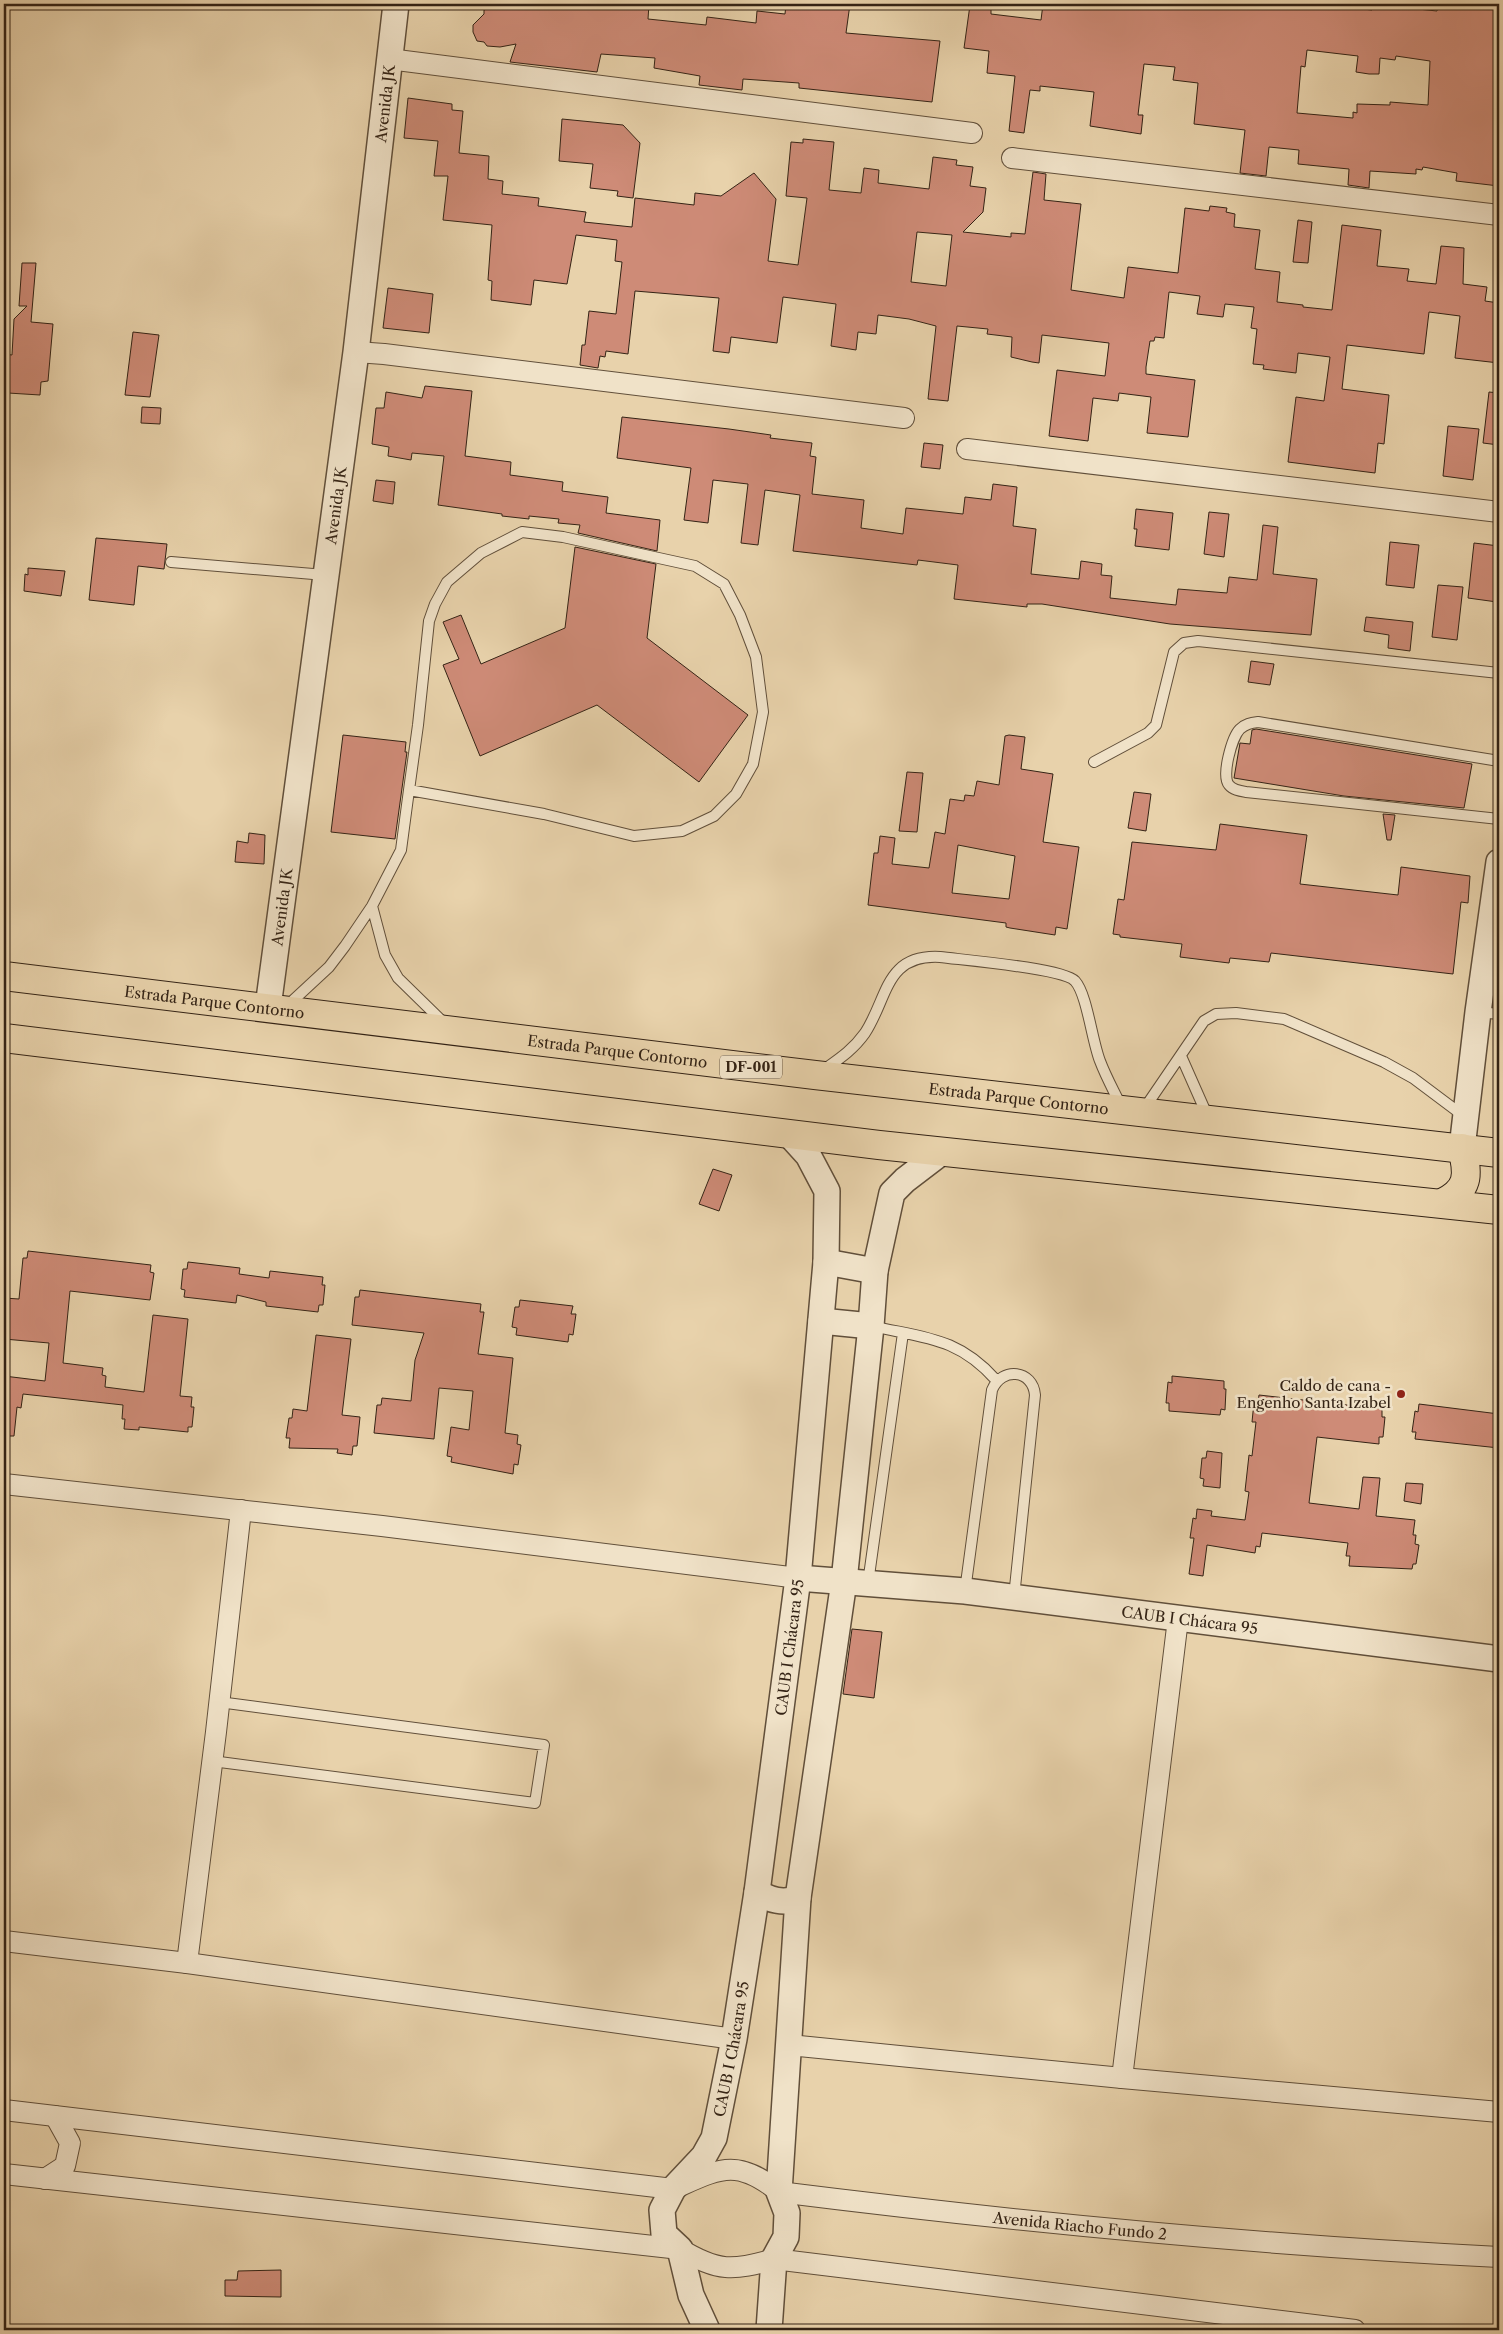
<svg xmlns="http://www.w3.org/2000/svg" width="1503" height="2334" font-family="'Libre Caslon Text',serif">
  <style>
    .building { fill: #ce8b77; stroke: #342315; fill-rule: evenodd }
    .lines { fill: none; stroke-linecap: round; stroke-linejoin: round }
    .service-casing { stroke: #614f3a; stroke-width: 12 }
    .minor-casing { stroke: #614f3a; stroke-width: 22 }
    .tertiary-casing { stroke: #614f3a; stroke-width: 28 }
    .trunk-casing { stroke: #342315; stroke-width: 30 }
    .service { stroke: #f0e2c8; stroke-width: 10 }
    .minor { stroke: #f0e2c8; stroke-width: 20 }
    .tertiary { stroke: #f0e2c8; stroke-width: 25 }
    .trunk { stroke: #e8d2ab; stroke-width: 28 }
    .poi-dot { fill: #8f2418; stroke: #f0e2c8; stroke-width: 2 }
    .labels { text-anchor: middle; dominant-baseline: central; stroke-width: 5; stroke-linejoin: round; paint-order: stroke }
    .shield { fill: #f0e2c8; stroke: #6c5c4b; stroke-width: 1 }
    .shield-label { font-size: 14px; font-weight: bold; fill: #342315 }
    .street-label { font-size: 15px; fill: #342315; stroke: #f0e2c8 }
    .poi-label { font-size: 15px; fill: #342315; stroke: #f0e2c8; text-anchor: end }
  </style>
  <rect width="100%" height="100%" fill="#e8d2ab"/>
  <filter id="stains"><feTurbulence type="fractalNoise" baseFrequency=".004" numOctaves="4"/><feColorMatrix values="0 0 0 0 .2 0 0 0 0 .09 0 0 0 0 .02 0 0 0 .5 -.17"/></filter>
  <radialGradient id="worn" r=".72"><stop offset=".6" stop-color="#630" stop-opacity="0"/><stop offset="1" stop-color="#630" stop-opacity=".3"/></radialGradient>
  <path class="building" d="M489 4H649L648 19 706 25 707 17 756 23 757 11 785 14 786 4H850L846 33 940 41 932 102 799 88V83L743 79 742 90 699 85 700 76 654 68 655 58 601 54 597 72 510 62 516 44 500 47 487 46 484 42 477 41 473 32V25L484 14V10L489 8Z
    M1043 4H1334V6L1372 10 1373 4H1409L1408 8 1437 11 1438 4H1499V186L1456 181 1457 173 1423 167 1422 170 1416 169V174L1370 171 1369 188 1348 185 1349 169 1298 164 1299 150 1269 147 1266 176 1240 173 1245 130 1194 124 1198 83 1173 80 1175 67 1144 64 1138 115H1143L1141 134 1090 126 1094 92 1040 86V91L1030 90 1024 133 1009 131 1015 76 987 73 989 51 964 48 970 5 991 7V14L1041 20ZM1307 50 1358 56 1356 72 1369 74H1379L1380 58 1395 60 1396 56 1430 61 1428 105 1390 102V105L1357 104V113L1353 112V118L1297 113 1301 66 1305 67Z
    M408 98 452 104V110L463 111 459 153 489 156 488 179 503 181 502 194 539 198 538 206 586 212 584 222 632 227 635 198 694 205 695 193 721 196 754 173 776 199 768 261 798 265 807 198 786 196 791 142 803 143V139L834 142 829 190 861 193 864 168 879 170 878 183 929 189 933 157 957 160 956 165 973 167 970 186 986 188 983 212 963 232 1011 237V233L1025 234 1033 172 1046 174 1044 200 1081 204 1071 290 1124 298 1128 267 1178 273 1185 208 1209 211 1210 206 1227 208 1226 212 1235 214 1234 227 1260 230 1255 269 1280 272 1277 302 1303 305V307L1332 310 1342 225 1381 230 1377 266 1409 269 1407 281 1436 284 1441 246 1464 248 1463 284 1487 287 1485 301 1499 303V363L1455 358 1460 316 1429 312 1424 354 1347 345 1342 389 1389 395 1384 444 1378 443 1375 473 1288 462 1296 397 1324 401 1330 357 1298 353 1296 373 1263 369 1264 365 1253 364 1257 329 1251 328 1254 307 1225 304 1223 317 1197 314 1200 296 1169 292 1164 338 1155 337 1154 341H1150L1146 367V374L1195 380 1188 437 1147 433 1151 397 1119 393 1118 401 1093 398 1088 441 1049 436 1057 370 1105 376 1109 343 1042 335 1039 363 1032 362 1011 357 1012 337 987 334 988 329 957 326 948 401 928 399 936 326 909 319 878 315 876 334 858 332 856 350 831 346 836 304 783 297 777 343 731 337 729 353 713 351 719 298 635 291 628 354 606 351 605 357 600 356 598 368 580 365 582 345H585L589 311 616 314 622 262 615 261 617 240 576 235 567 284 534 280 531 305 491 300 492 281 488 280 492 225 443 220 448 176H434L438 141 404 138ZM917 232 952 235 946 286 911 282Z
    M562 119 623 125 640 143 633 198 617 196 618 191 590 188 593 164 559 161Z
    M1298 220 1312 222 1308 263 1293 262Z
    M22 263H36L31 322 53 324 48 381 41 382 40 395 8 393 9 382H4V354L12 355 14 319 27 306H19Z
    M388 288 433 294 429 333 383 328Z
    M133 332 159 335 150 397 125 395Z
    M425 386 472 391 465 456 511 462 510 475 563 482 562 491 608 497 606 513 660 520 657 551 578 533 580 525 558 523 559 519 529 516V519L502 516V514L438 505 444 456 412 453 411 460 388 456 389 447 372 444 376 408H384L386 392 422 398Z
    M1489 392 1499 393V445L1483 443Z
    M142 407 161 408 160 424 141 423Z
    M622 417 729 429 771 435 770 438 812 443 810 456 816 457 812 494 864 500 861 528 903 534 906 508 963 514 965 497 991 500 993 484 1017 487 1013 526 1036 529 1031 574 1079 579 1081 561 1102 564 1101 575 1112 576 1110 598 1176 605 1178 589 1227 593 1229 577 1257 580 1263 525 1278 527 1273 574 1317 579 1311 635 1170 624 1042 604H1027V607L954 599 958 565 918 560 917 565 793 551 800 495 765 490 758 545 741 543 748 484 713 480 708 523 684 520 691 468 617 458Z
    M1448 426 1479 429 1473 480 1443 476Z
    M924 443 943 445 940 469 921 467Z
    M376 480 395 482 393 504 373 501Z
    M1136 509 1173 513 1169 550 1135 546 1137 529H1134Z
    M1209 512 1229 514 1224 557 1204 554Z
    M96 538 167 544 164 569 138 566 134 605 89 600Z
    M1390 542 1419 545 1414 588 1386 585Z
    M1474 543 1499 546 1497 602 1468 598Z
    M575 547 656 564 647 638 748 715 699 782 597 705 480 756 443 665 459 659 443 622 461 615 481 664 565 628Z
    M28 568 65 571 61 596 24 591 25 574 28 575Z
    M1438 585 1463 587 1457 640 1432 637Z
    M1366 617 1413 622 1410 651 1388 648 1389 635 1364 631Z
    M1251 661 1274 664 1270 685 1248 682Z
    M1256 729 1472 764 1464 808 1344 796 1234 778 1240 743 1250 744 1252 730Z
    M343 735 406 742 405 752H407L395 839 331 832Z
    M1009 735 1025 737 1021 769 1053 774 1043 842 1079 847 1067 929 1056 927 1055 935 1010 928 1006 927V923L868 905 874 853H878L880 836 895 838 892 864 929 868 935 832 945 834 950 799 964 801 965 795 974 796 977 781 999 785 1005 736ZM958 845 1015 856 1009 899 952 893Z
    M907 772 923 773 917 832 899 831Z
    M1134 792 1151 794 1146 831 1128 828Z
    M1383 814 1395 815 1391 840H1387Z
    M1220 824 1307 835 1300 884 1398 895 1401 867 1470 876 1468 903 1461 902 1453 974 1271 953 1269 962 1230 958 1229 963 1180 957 1182 944 1120 937V935L1113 934 1118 899 1124 900 1132 842 1216 850Z
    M249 833 265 835 264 864 235 862 237 841 248 843Z
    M713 1169 732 1175 719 1211 699 1204Z
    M28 1251 151 1265 150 1272 154 1273 150 1300 70 1291 63 1363 103 1368 102 1375 106 1376 105 1387 144 1392 153 1315 188 1319 180 1396 192 1397 191 1407H194L192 1427H188V1432L139 1427V1430L124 1429 125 1419H122L123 1405 23 1394 21 1408 17 1407 14 1436H4V1376L45 1381 49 1343 4 1339V1298L19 1299 23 1258H27Z
    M188 1262 240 1268 239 1274 269 1278 270 1271 323 1277 322 1285H325L323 1305H319L318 1312 266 1306V1302L237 1295 236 1303 184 1297 185 1290 181 1289 183 1269H187Z
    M360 1290 481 1304 480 1312H484L478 1354 513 1358 505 1433 518 1435 517 1444 521 1445 518 1465 514 1464 513 1474 451 1462 452 1457 447 1456 451 1427 469 1430 473 1391 439 1388 434 1439 374 1433 377 1405H381L382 1398 411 1401 415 1360 424 1333 352 1325 355 1297H359Z
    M520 1300 573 1306 571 1314H576L573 1335 569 1334 568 1342 516 1335 517 1328 512 1327 515 1307H519Z
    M316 1335 351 1339 342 1415 360 1417 357 1446H353L352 1455 337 1453 338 1449 289 1448 290 1438H286L289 1418H292L293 1409 307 1411Z
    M1172 1376 1224 1381V1389H1226L1225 1410 1221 1409 1220 1415 1169 1411V1403H1166L1168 1382 1172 1383Z
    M1259 1395 1382 1409V1417H1385L1383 1437H1379V1444L1317 1437 1309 1503 1359 1509 1363 1477 1380 1478 1376 1516 1415 1520 1413 1535H1416L1415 1544 1419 1545 1416 1564H1413L1412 1569 1349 1566 1350 1556H1346L1348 1543 1262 1533 1260 1547 1256 1546 1255 1553 1207 1545 1203 1576 1189 1574 1194 1538H1190L1193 1518 1196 1519 1197 1509 1212 1511 1211 1516 1245 1520 1249 1492 1245 1491 1249 1455 1252 1456 1256 1422H1252L1254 1402H1258Z
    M1419 1404 1499 1414V1448L1415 1439 1416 1432H1412L1415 1411 1418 1412Z
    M1207 1451 1222 1453 1220 1488 1203 1486 1204 1479 1200 1478 1202 1458H1206Z
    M1406 1483 1423 1484 1421 1504 1404 1501Z
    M852 1629 882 1632 874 1698 843 1694Z
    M281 2270V2297L225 2296V2280H237L238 2271Z"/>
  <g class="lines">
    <g class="service-casing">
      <path id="service" d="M171 562 325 575
        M1499 761 1258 722C1250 723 1246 724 1240 729 1232 737 1221 776 1229 785 1233 790 1240 791 1246 792L1499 819
        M1094 762 1148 733 1156 725 1174 652 1184 643 1198 641 1499 673
        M372 906 385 955 398 978 444 1023
        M287 1006 329 967 345 946 372 906 401 850 409 790 418 725 429 621 435 604 447 582 481 553 522 532 563 537 695 566 724 584 740 615 756 657 763 712 753 764 736 794 714 816 682 831 634 836 544 814 409 790
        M1479 1012 1499 1014
        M1181 1056 1208 1117
        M822 1071C839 1059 853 1050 865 1033 888 998 885 954 940 957 963 960 1062 968 1075 981 1087 994 1092 1041 1100 1061 1106 1077 1114 1091 1121 1106
        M1144 1109 1204 1021 1216 1014 1236 1013 1284 1019 1384 1062 1413 1078 1465 1117
        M872 1326C924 1338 958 1337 996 1380
        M868 1583 903 1333
        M965 1591 992 1390C1002 1366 1033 1370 1035 1395L1014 1597
        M212 1761 535 1803 544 1745 219 1702"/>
    </g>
    <g class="minor-casing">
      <g id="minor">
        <path d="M389 59 972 133"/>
        <path d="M1012 158 1499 215"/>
        <path d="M356 352 384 354 904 418"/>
        <path d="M967 449 1499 512"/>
        <path d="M4 1484 382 1526 798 1578"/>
        <path d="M4 1941 187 1963 734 2039"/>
        <path d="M187 1963 216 1732 241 1510"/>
        <path d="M789 2045 1122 2078 1499 2112"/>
        <path d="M1122 2078 1178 1619"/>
        <path id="s1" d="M4 2110 673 2189C719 2169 736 2157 779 2192 1018 2222 1258 2245 1499 2257"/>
        <path d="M4 2174 680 2249C718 2272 733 2271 774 2259L1355 2330"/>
        <path d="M45 2179 65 2166 70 2143 55 2116"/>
      </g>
    </g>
    <g class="tertiary-casing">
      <g id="tertiary">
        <path id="s2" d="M268 1007 356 352 396 4"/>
        <path d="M1462 1148 1478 1012 1499 862"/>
        <path d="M826 1262 875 1271"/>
        <path d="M821 1321 871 1326"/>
        <path id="s3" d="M798 1578 965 1591 1499 1659"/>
        <path d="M757 1892C769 1900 784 1904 798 1898"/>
        <path id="s4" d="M707 2330 691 2295 680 2249 664 2234 662 2210 673 2189 704 2156 714 2138 734 2039 757 1892 798 1578 826 1262 827 1191 808 1155 789 1134"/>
        <path d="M769 2330 774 2259 786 2237 787 2213 779 2192 798 1898 844 1581 871 1326 875 1271 892 1193 905 1180 943 1151"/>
      </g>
    </g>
    <g class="trunk-casing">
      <g id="trunk">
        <path id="s5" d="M4 976 815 1075 1499 1153"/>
        <path d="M4 1038 879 1145 1499 1210"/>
        <path d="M1442 1203C1469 1190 1469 1175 1462 1148"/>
      </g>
    </g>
    <use href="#service" class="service"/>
    <use href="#minor" class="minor"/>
    <use href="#tertiary" class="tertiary"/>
    <use href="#trunk" class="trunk"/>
  </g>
  <circle class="poi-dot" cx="1401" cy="1394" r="5"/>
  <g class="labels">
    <rect class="shield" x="720" y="1055.5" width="62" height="23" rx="4"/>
    <g class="shield-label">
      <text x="751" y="1067">DF-001</text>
    </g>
    <g class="street-label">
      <text stroke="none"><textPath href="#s2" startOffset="911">Avenida JK</textPath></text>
      <text stroke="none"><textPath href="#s2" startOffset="506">Avenida JK</textPath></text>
      <text stroke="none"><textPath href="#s2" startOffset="101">Avenida JK</textPath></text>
      <text stroke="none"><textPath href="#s5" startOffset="212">Estrada Parque Contorno</textPath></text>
      <text stroke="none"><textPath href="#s5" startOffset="618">Estrada Parque Contorno</textPath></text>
      <text stroke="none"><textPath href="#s5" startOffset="1022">Estrada Parque Contorno</textPath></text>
      <text stroke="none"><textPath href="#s3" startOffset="394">CAUB I Chácara 95</textPath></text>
      <text stroke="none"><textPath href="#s4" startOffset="718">CAUB I Chácara 95</textPath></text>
      <text stroke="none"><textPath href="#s4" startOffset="312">CAUB I Chácara 95</textPath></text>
      <text stroke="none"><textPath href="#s1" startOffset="1092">Avenida Riacho Fundo 2</textPath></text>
    </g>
    <g class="poi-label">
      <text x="1391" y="1385">Caldo de cana -<tspan x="1391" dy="17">Engenho Santa Izabel</tspan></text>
    </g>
  </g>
  <rect width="1503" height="2334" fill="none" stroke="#e8d2ab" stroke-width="20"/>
  <rect x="5" y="5" width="1493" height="2324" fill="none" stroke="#342315" stroke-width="2.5"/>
  <rect x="10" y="10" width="1483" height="2314" fill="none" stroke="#342315"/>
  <rect width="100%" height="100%" filter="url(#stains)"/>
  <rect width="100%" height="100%" fill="url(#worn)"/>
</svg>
